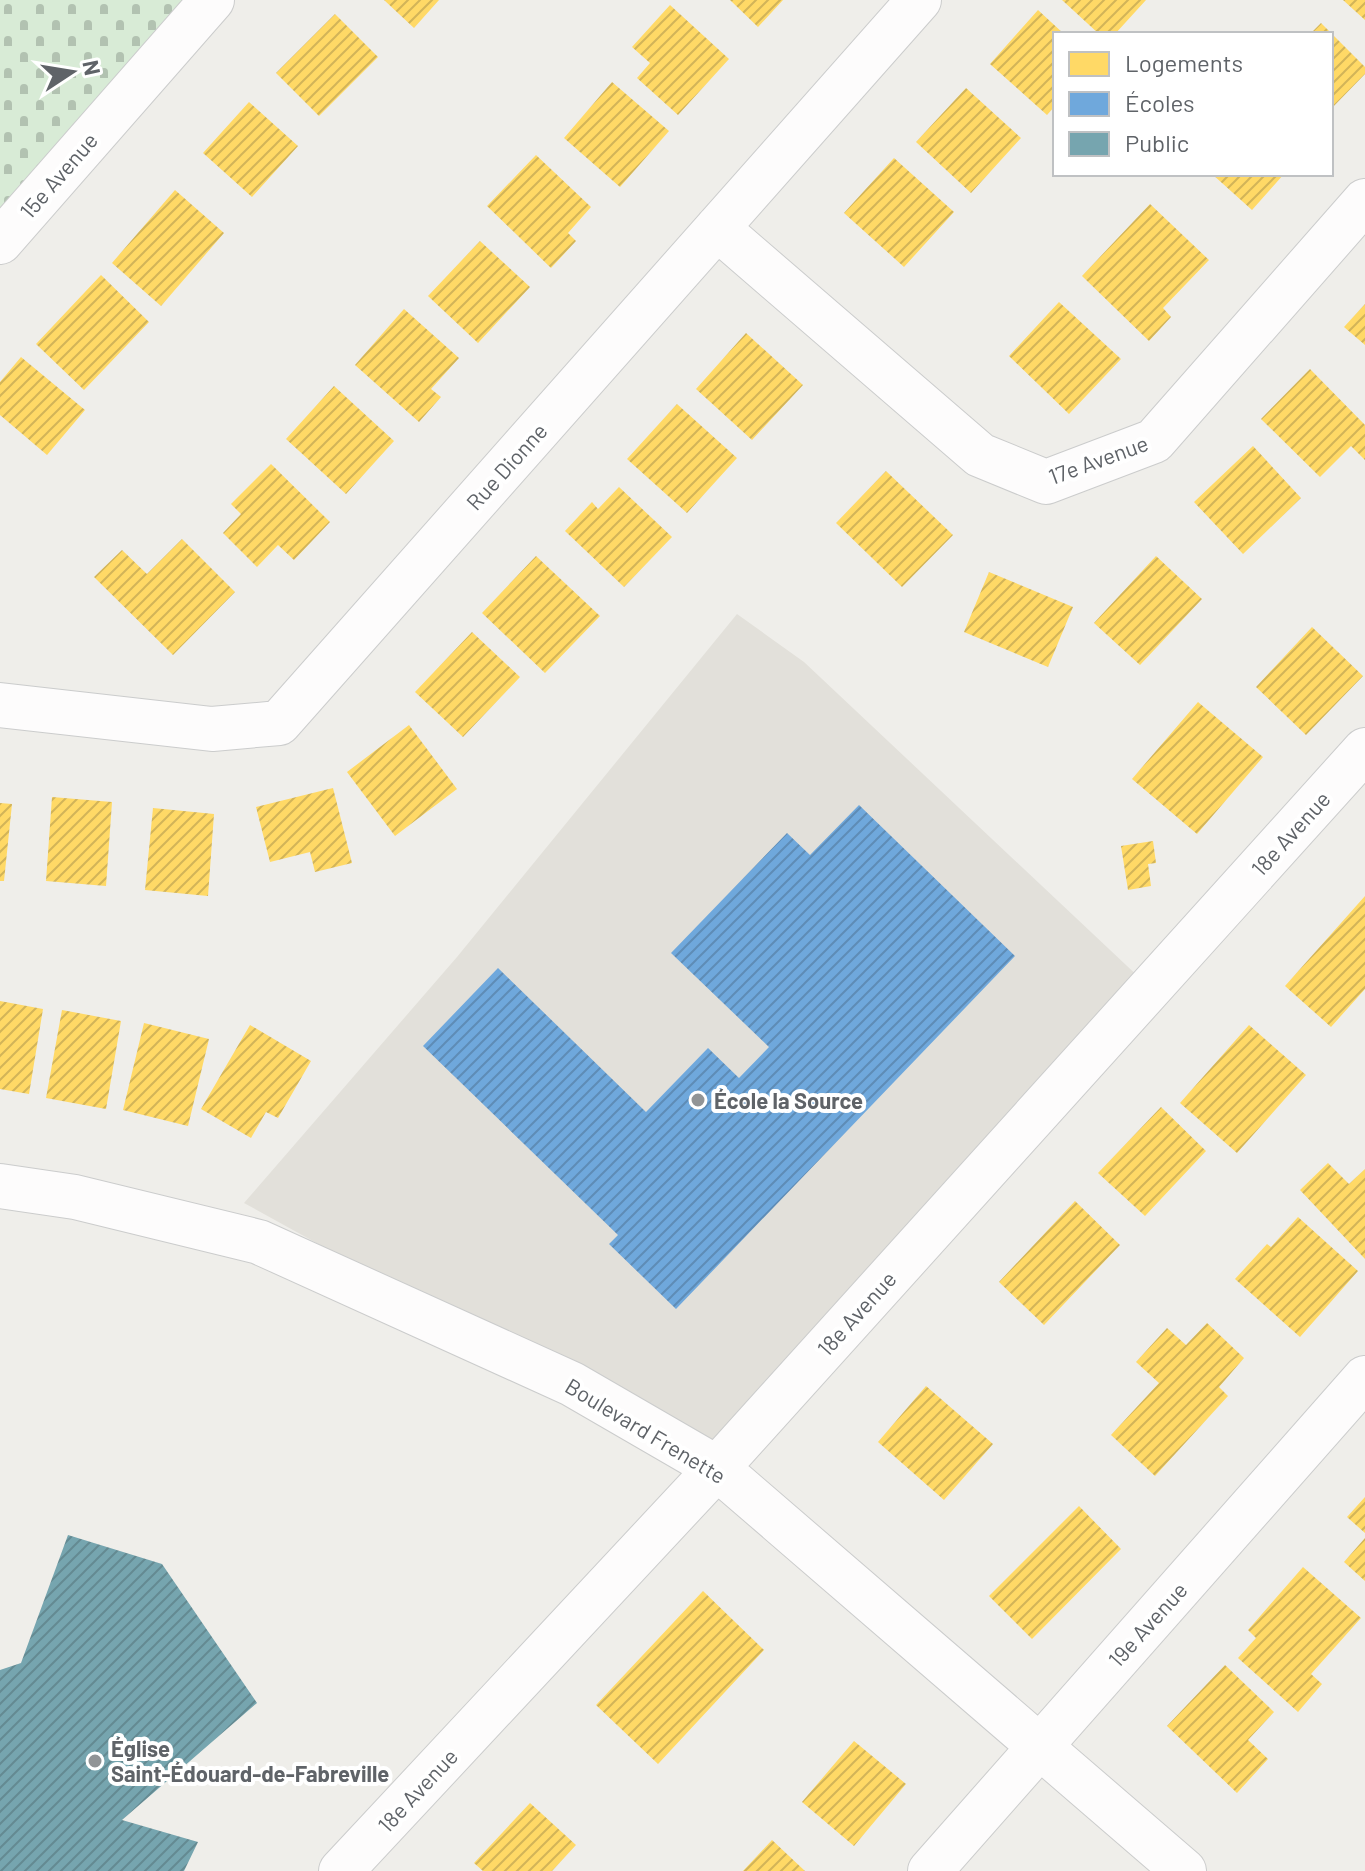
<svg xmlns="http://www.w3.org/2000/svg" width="1365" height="1871" font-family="Barlow,sans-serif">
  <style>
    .education { fill: #e2e0da }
    .cemetery { fill: url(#cemetery-stones) }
    .homes { fill: url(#homes-hatch) }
    .schools { fill: url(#schools-hatch) }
    .public { fill: url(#public-hatch) }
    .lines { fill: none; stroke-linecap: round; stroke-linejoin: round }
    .street-casing { stroke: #cbcccc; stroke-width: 46 }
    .street { stroke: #fdfcfc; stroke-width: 44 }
    .poi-dot { fill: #919496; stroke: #fff; stroke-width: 3 }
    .labels { text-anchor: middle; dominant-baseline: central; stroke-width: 8; stroke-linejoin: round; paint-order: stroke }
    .street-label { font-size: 22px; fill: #5f6368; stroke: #fff }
    .poi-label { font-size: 22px; font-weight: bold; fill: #5f6368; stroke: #fff; text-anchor: start }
  </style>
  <defs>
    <pattern id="cemetery-stones" width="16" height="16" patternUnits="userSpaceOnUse" patternTransform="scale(2)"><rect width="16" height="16" fill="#d8ebd6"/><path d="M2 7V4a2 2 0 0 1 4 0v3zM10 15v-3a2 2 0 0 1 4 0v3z" fill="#b2c2b1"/></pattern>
    <pattern id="homes-hatch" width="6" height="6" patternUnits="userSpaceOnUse" patternTransform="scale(2)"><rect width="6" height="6" fill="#ffd966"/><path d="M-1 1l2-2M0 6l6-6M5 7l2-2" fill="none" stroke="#d2b458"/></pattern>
    <pattern id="schools-hatch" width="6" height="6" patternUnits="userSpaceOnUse" patternTransform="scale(2)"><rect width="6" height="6" fill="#6fa8dc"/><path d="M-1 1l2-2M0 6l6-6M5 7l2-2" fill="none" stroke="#5e8cb6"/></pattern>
    <pattern id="public-hatch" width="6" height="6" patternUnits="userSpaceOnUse" patternTransform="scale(2)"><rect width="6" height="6" fill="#76a5af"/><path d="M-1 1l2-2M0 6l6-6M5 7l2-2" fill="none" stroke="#648a92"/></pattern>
  </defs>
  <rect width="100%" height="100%" fill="#efeeea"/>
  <path class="education" d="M737 614 804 662 1160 997 717 1468 572 1384 244 1203 457 957Z"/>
  <path class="cemetery" d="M0 0H199L0 228Z"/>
  <path class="homes" d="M384 0H439L414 28Z
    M730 0H783L758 27Z
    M1062 0H1146L1115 34H1099Z
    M1343 0H1365V20Z
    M670 5 729 59 678 115 637 78 650 63 632 47Z
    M1038 10 1064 34H1055V106L1047 115 990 64Z
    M335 14 378 57 319 116 276 73Z
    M1321 23 1365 67V74L1331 109V34H1310Z
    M612 82 669 131 620 187 564 138Z
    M966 88 1021 138 971 193 916 142Z
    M249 102 298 146 252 197 203 153Z
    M536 155 591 207 568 233 576 241 551 268 487 206Z
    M894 158 954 212 904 267 844 213Z
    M1212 174H1284L1252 210Z
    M175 190 224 233 161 306 112 263Z
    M1150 204 1209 260 1163 308 1171 317 1149 341 1082 276Z
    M480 241 530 287 478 343 428 296Z
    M101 275 149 322 84 390 36 344Z
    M1059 302 1121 359 1069 414 1009 356Z
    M1365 304V345L1344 327Z
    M404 309 459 358 431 389 441 397 419 422 355 365Z
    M746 333 803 385 752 440 696 389Z
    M21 357 85 410 47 455 0 415V382Z
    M1310 369 1365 425V460L1351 446 1320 477 1261 419Z
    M334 386 394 441 346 494 286 439Z
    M677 404 737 458 687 513 627 459Z
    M1253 446 1301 498 1243 554 1194 502Z
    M271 464 330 522 294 560 278 545 257 567 223 533 241 514 231 504Z
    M886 471 953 535 902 587 836 523Z
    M619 487 672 537 624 587 565 531 592 502 598 509Z
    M182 539 235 592 173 655 94 577 122 550 147 574Z
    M536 556 600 616 545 673 482 613Z
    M1156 556 1202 599 1140 665 1094 623Z
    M989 572 1073 607 1048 667 964 632Z
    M1312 627 1363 676 1306 735 1256 687Z
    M472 632 520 677 463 737 415 692Z
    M1198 702 1263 757 1197 834 1132 779Z
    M409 725 457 789 395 836 347 772Z
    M333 788 352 863 315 872 310 852 270 862 256 807Z
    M52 797 112 802 106 886 46 881Z
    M0 803 12 804 4 881H0Z
    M153 808 214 814 208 896 145 890Z
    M1153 841 1156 863 1148 864 1151 886 1128 890 1121 846Z
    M1365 896V989L1331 1027 1285 986Z
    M0 1001 43 1009 29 1094 0 1089Z
    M62 1010 121 1021 106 1109 46 1098Z
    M144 1023 209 1039 188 1126 123 1110Z
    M250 1025 311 1061 278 1118 266 1112 251 1138 201 1109Z
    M1249 1025 1306 1075 1237 1153 1180 1103Z
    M1161 1107 1206 1151 1145 1216 1098 1173Z
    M1328 1163 1349 1184 1365 1169V1259L1300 1190Z
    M1075 1201 1120 1245 1044 1325 999 1282Z
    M1298 1217 1358 1271 1300 1337 1235 1279 1267 1244 1271 1247Z
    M1207 1323 1244 1358 1219 1387 1228 1396 1155 1476 1111 1435 1159 1383 1136 1362 1167 1328 1186 1345Z
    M926 1386 993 1444 944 1500 878 1442Z
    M1365 1497V1533L1347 1517Z
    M1079 1506 1121 1549 1032 1639 989 1596Z
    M1365 1538V1581L1344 1562Z
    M1303 1567 1361 1618 1311 1674 1322 1684 1298 1712 1238 1658 1256 1638 1248 1630Z
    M703 1591 764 1650 658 1764 596 1705Z
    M1225 1665 1274 1712 1248 1740 1268 1759 1237 1793 1167 1726Z
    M854 1741 906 1784 854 1846 802 1802Z
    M530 1803 576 1845 552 1871H483L474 1863Z
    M772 1840 805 1871H743Z"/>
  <path class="schools" d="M859 805 1015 956 676 1309 609 1244 618 1235 423 1046 498 968 646 1112 708 1048 739 1078 769 1047 671 953 787 833 810 855Z"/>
  <path class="public" d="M68 1535 162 1564 257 1703 122 1820 198 1842 184 1871H0V1670L21 1663Z"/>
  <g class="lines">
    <g class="street-casing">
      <path id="street" d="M717 228 980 455 1046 482 1154 441 1365 201
        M0 242 212 0
        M0 705 212 729 279 723 919 0
        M0 1186 75 1197 259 1242 572 1384 717 1468 1184 1871
        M341 1871 717 1468 1365 750
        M930 1871 1365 1378"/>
    </g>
    <use href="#street" class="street"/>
  </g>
  <g class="poi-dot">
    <circle cx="698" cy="1100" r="8"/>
    <circle cx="95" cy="1761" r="8"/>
  </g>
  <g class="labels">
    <g class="street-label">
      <text transform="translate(58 175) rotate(-49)">15e Avenue</text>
      <text transform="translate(1098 459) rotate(-20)">17e Avenue</text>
      <text transform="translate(506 466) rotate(-48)">Rue Dionne</text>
      <text transform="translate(1290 833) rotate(-48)">18e Avenue</text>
      <text transform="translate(856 1313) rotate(-48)">18e Avenue</text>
      <text transform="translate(646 1430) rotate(31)">Boulevard Frenette</text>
      <text transform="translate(1147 1624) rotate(-48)">19e Avenue</text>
      <text transform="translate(417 1790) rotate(-47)">18e Avenue</text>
    </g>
    <g class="poi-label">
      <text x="714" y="1100">École la Source</text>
      <text x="111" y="1748">Église<tspan x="111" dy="25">Saint-Édouard-de-Fabreville</tspan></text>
    </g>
  </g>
  <rect x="1053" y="32" width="280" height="144" fill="#ffffff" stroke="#bfc1c3" stroke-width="2"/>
  <rect x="1069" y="52" width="40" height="24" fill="#ffd966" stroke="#bfc1c3" stroke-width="2"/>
  <text x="1125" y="72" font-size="24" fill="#5f6368">Logements</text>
  <rect x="1069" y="92" width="40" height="24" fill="#6fa8dc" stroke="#bfc1c3" stroke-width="2"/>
  <text x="1125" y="112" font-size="24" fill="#5f6368">Écoles</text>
  <rect x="1069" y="132" width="40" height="24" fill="#76a5af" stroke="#bfc1c3" stroke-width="2"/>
  <text x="1125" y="152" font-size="24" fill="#5f6368">Public</text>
  <g transform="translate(72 72) rotate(78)" stroke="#ffffff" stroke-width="6" paint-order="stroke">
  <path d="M0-6L14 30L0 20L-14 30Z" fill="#5f6368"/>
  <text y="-12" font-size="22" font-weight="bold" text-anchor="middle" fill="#5f6368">N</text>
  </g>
</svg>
